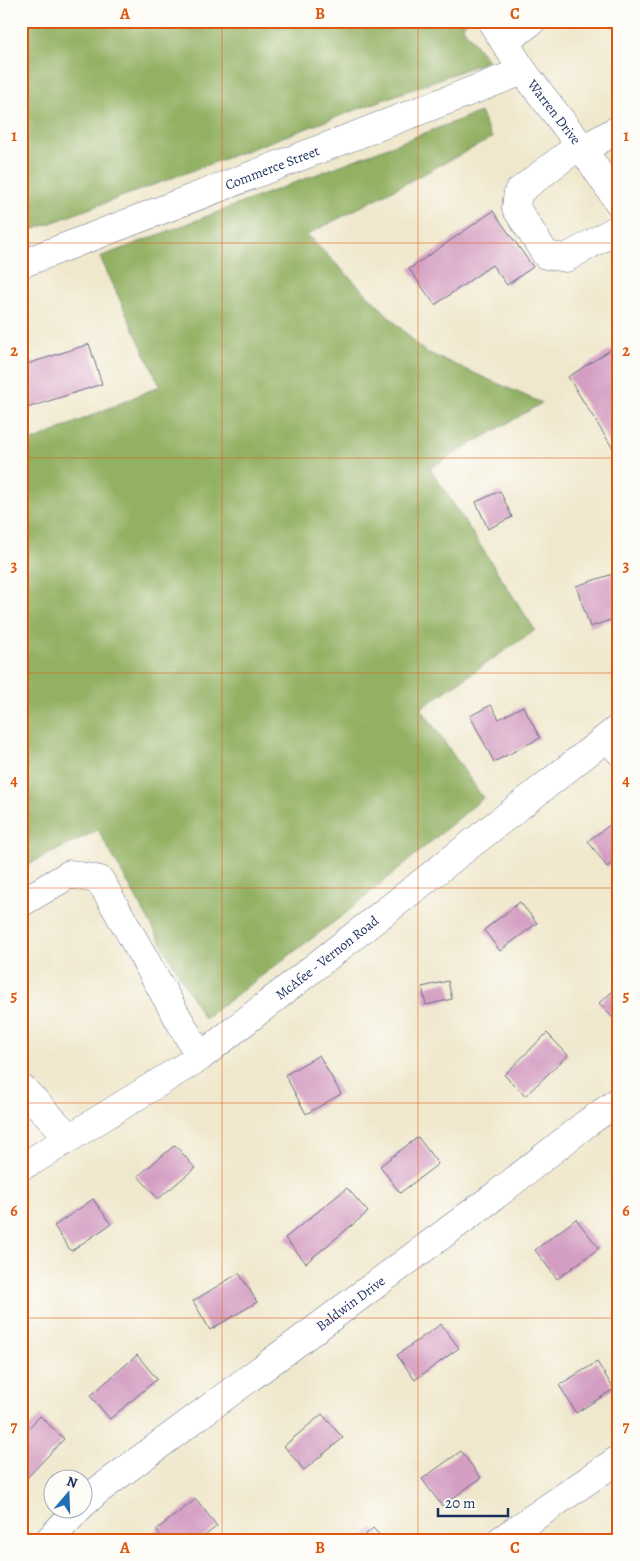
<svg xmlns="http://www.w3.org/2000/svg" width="640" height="1561" font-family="Alegreya,serif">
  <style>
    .forest { fill: #93b163; stroke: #577060 }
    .building { fill: #d49ec2 }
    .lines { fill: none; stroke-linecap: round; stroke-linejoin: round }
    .minor-casing { stroke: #667085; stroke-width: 29 }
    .major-casing { stroke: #667085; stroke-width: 29 }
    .minor { stroke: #fff; stroke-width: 28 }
    .major { stroke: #fff; stroke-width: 28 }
    .grid { fill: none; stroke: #de5710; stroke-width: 1; stroke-opacity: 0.55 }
    .labels { text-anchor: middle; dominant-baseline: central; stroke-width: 4; stroke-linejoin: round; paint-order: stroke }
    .street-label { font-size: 14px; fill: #1b2f5e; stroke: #fdfcf7 }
    .neatline { fill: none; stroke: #de5710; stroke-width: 2 }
    .grid-label { font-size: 16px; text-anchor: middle; font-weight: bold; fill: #de5710 }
  </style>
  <rect width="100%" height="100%" fill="#fdfcf7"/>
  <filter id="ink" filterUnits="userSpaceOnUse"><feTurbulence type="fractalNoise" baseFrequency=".02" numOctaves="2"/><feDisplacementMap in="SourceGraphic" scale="10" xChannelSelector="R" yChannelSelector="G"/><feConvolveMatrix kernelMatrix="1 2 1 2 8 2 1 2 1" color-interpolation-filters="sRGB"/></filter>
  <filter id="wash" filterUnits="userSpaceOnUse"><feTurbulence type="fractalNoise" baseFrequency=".0096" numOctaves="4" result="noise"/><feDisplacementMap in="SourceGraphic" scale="20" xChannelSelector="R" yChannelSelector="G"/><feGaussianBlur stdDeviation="1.12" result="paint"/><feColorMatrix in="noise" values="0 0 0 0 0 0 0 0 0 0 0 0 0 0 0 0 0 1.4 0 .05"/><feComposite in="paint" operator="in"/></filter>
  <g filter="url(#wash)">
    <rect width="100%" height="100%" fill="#f0e8cd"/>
    <path class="forest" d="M21 21H468L462 26 488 61 21 234Z
      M480 112 492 138 307 235 424 351 542 403 430 468 535 630 421 708 483 798 346 913 204 1019 98 830 21 868V446L160 386 100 257Z"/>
    <g id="blocks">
      <path class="building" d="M493 211 533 267 507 285 492 265 435 305 409 269Z
        M89 344 102 384 24 409 21 401V366Z
        M612 349 619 360V458L568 377Z
        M500 491 512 517 488 529 476 502Z
        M619 572V617L590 627 576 586Z
        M491 705 499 719 523 706 540 738 494 762 470 716Z
        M619 818V858L607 867 588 841Z
        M520 902 537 923 500 951 484 930Z
        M448 981 452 999 426 1005 422 987Z
        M619 986V1025L599 1003Z
        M547 1033 568 1055 525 1096 504 1075Z
        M319 1055 341 1094 306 1114 285 1075Z
        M418 1137 438 1164 400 1193 380 1166Z
        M175 1145 195 1168 158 1199 138 1176Z
        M347 1188 368 1212 306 1263 285 1238Z
        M93 1199 111 1224 71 1251 54 1226Z
        M576 1219 599 1248 557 1279 535 1250Z
        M239 1273 257 1302 210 1330 193 1301Z
        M441 1324 459 1348 415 1380 397 1355Z
        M137 1355 157 1379 110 1419 90 1396Z
        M597 1362 614 1389 576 1413 559 1385Z
        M322 1414 343 1438 304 1470 284 1446Z
        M40 1416 64 1439 21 1484V1436Z
        M461 1451 481 1478 442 1506 422 1479Z
        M196 1499 217 1526 200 1540H164L156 1530Z
        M373 1528 384 1540H360Z"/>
    </g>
  </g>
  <g filter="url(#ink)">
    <use href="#blocks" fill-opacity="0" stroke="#667085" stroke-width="1"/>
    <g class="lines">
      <g class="minor-casing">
        <g id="minor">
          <path id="s1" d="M491 21 523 71 580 145 619 203"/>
          <path d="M505 42 532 21"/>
          <path d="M580 145 518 192 516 208 546 255 566 258 619 228"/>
          <path d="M583 149 619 129"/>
          <path id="s2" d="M21 264 523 71"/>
          <path d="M608 737 619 751"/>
          <path d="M21 903 70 874 100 880 200 1057"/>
          <path d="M21 1090 23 1089 69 1137"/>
          <path id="s3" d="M82 1505 96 1492 496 1195 587 1123 619 1101"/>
          <path d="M49 1540 79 1508"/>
          <path d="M501 1540 619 1459"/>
        </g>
      </g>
      <g class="major-casing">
        <g id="major">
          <path id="s4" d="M21 1166 34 1160 200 1057 619 728"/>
        </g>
      </g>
      <use href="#minor" class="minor"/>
      <use href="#major" class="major"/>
    </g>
  </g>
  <path class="grid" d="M222 21V1540M418 21V1540M21 243H619M21 458H619M21 673H619M21 888H619M21 1103H619M21 1318H619"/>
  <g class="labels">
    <g class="street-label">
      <text stroke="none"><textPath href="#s1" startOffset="111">Warren Drive</textPath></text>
      <text stroke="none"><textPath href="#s2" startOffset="269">Commerce Street</textPath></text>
      <text stroke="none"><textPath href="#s4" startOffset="371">McAfee - Vernon Road</textPath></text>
      <text stroke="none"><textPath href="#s3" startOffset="336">Baldwin Drive</textPath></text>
    </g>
  </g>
  <rect width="640" height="1561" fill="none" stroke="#fdfcf7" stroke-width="55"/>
  <g transform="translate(68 1494) rotate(19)"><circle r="24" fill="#fdfcf7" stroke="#a3aaba"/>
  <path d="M0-4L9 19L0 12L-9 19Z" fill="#1f6fb2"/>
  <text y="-8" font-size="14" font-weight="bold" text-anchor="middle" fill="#1b2f5e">N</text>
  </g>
  <path d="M438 1508v8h70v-8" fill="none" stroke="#1b2f5e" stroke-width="2.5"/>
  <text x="445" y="1508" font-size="15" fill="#1b2f5e" stroke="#fdfcf7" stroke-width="4" paint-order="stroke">20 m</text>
  <rect x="28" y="28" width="584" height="1506" class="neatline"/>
  <g class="grid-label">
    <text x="125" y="19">A</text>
    <text x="320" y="19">B</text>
    <text x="515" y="19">C</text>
    <text x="14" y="141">1</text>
    <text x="626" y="141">1</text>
    <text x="14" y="356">2</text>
    <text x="626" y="356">2</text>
    <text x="14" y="571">3</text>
    <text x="626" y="571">3</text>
    <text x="14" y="786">4</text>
    <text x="626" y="786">4</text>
    <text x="14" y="1001">5</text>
    <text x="626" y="1001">5</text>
    <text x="14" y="1216">6</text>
    <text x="626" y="1216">6</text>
    <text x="14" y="1432">7</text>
    <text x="626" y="1432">7</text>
    <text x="125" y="1553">A</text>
    <text x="320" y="1553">B</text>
    <text x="515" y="1553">C</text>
  </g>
</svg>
